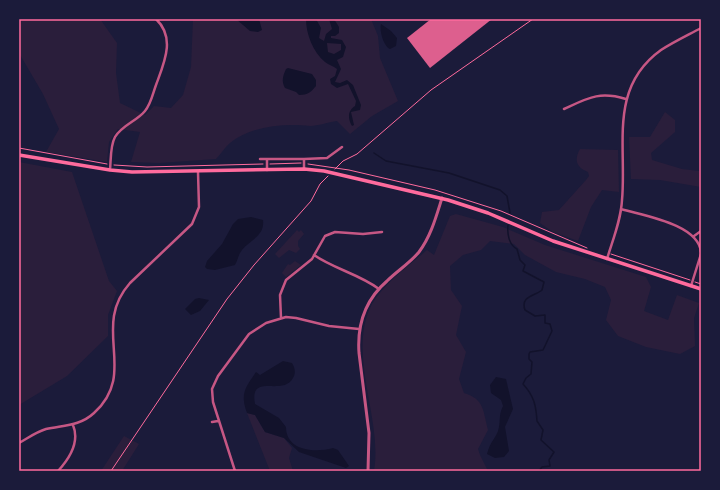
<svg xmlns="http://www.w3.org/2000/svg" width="720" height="490" font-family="Karla,sans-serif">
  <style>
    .green { fill: #2a1e3b }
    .water { fill: #12122b; fill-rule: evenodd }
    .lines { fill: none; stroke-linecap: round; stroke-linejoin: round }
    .stream { stroke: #12122b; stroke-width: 1.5 }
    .building { fill: #dd5f8e }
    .path { stroke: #ff6b9d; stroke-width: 1 }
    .minor { stroke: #c65784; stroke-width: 2.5 }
    .tertiary { stroke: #c65784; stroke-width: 3 }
    .secondary { stroke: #ff6b9d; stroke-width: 3.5 }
    .neatline { fill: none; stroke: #ff6b9d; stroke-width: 1.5 }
  </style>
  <rect width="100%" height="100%" fill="#1b1b3a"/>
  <path class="green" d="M19 19H100L117 43 116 73 120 103 145 115 154 106 171 108 183 95 191 67 193 19H371L378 36 380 58 398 101 372 116 350 134 337 121C328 122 318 126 310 126 285 123 250 126 230 143 225 147 221 154 216 159L160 163 131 162 140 132 118 129 109 142 107 162 46 152 59 129 43 94 19 53Z
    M665 112 675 120V132L651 153 652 160 682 169 699 171 701 187 660 180 631 179 629 137H650Z
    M580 149 618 150 619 192 602 190 591 207 578 241 553 232 540 223 542 212 559 210 586 180 589 176 588 172C576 167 574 160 580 149Z
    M19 162 72 172 109 281 117 291 108 315V336L67 376 19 405Z
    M456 214 503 227 545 245 646 277 651 287 644 311 668 320 677 295 699 303 694 318 695 346 680 354 646 347 618 336 606 320 611 300 605 287 585 279 556 272 525 255 514 244 490 241 481 250 463 255 450 266 451 290 462 306 456 335 466 352 459 379 464 393C484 399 483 410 488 430L478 449 480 455 488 471H374C383 418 346 354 372 304 384 283 409 266 427 250L434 255 450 216Z
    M297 230 299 232 301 230 304 234 298 241V246L300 249 296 253 289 250 279 258 275 254Z
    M295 261 301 265 286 277 282 273 288 264 290 265Z
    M247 413 255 415 265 432 284 438 292 448 289 458 293 471H270Z
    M124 436 139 444 122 471H101Z"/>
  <path class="water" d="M236 19H259L262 30 258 32 250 31Z
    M306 19H316L321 28 319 38 324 41 326 34 332 29 329 19H334L339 27V33L335 36H331V38L342 40 346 47 343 57 337 60 341 69 335 82 340 83 347 80 353 85 361 105 360 110 351 112 354 125 352 126C348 119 347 111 355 106L356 101 348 84 337 88 331 84 330 79 335 76 337 69C333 66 329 65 325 62 313 52 306 34 306 19ZM327 43 341 44V50L334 54 328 52Z
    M381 24 391 31 397 38 396 46 390 49C384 47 379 31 381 24Z
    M288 68 312 74 316 80V86C311 92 308 95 299 95L296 92 285 88C281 81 283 76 286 69Z
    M251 217 263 220C265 236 250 240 242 250 238 255 238 260 235 265L215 270 207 269 205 267 207 261 222 244 233 224 238 219Z
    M199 298 209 300 200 311 191 315 185 309 195 299Z
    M283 361 292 363C295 368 296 373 293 378 283 397 249 372 255 404L279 418 286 427C286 451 315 453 333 448L338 450 349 466 346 468 299 452 284 438 265 432 255 415 247 413C240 394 245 388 256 372L260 375Z
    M496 377 506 379 513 409 505 427 509 451 504 457 495 458 487 454C490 442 495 439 498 431 501 422 498 416 503 406L501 400 491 393 490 385Z"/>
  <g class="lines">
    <path class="stream" d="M374 153 386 161 449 173 500 190 507 196 510 213
      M508 225C507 234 509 245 517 249L520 260 525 265 523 271 544 282 542 290C535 296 520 296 525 310L535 316 545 315V323L550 324 552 331 543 350 530 352 529 354V359L532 362 531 374 526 378 523 384C534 396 536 405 537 421L543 430 541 440 554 452 549 460 550 466 542 467 539 471"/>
  </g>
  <path class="building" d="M431 19H492L430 68 407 38Z"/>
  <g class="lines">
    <path class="path" d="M19 148 107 164
      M270 164 301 163
      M308 164 349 170 435 190 501 211 587 248
      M114 165 147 167 263 164
      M335 169 343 161 357 154 431 90 533 19
      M611 254 690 280
      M695 282 701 284
      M111 471 227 299 254 265 311 201 320 184 328 176"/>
    <path class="minor" d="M564 109C588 98 599 91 626 99
      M260 159H304
      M267 159V170
      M304 169V159L327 158 342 147
      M110 170C111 160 110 146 115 137 122 125 137 121 145 111 151 104 153 93 156 85 164 63 176 38 156 19
      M621 209C644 216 698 224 701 252
      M694 236 701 231
      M314 255C334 269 359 274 379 289
      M607 259C613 239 621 220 622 200 627 146 608 88 661 50 673 42 688 35 701 28
      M691 286 701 254
      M281 318 280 295 286 280 312 259 325 236 335 232 363 234 382 232
      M212 422 218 421
      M19 443C28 438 36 432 46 429 64 425 80 426 94 413 139 372 90 328 130 283L192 224 199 207 198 172
      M58 471C70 458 80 442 73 425
      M235 471 213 402 212 389 218 376 249 334 266 323 286 317 296 318 329 326 359 329"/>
    <path class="tertiary" d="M368 471 369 433 359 353C357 325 365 300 387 281 397 271 410 263 419 252 431 236 436 217 442 198"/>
    <path class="secondary" d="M19 155 110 170 132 172 304 169 324 171 448 200 488 213 553 241 701 289"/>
  </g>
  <rect width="720" height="490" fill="none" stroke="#1b1b3a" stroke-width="40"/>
  <rect x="20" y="20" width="680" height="450" class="neatline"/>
</svg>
